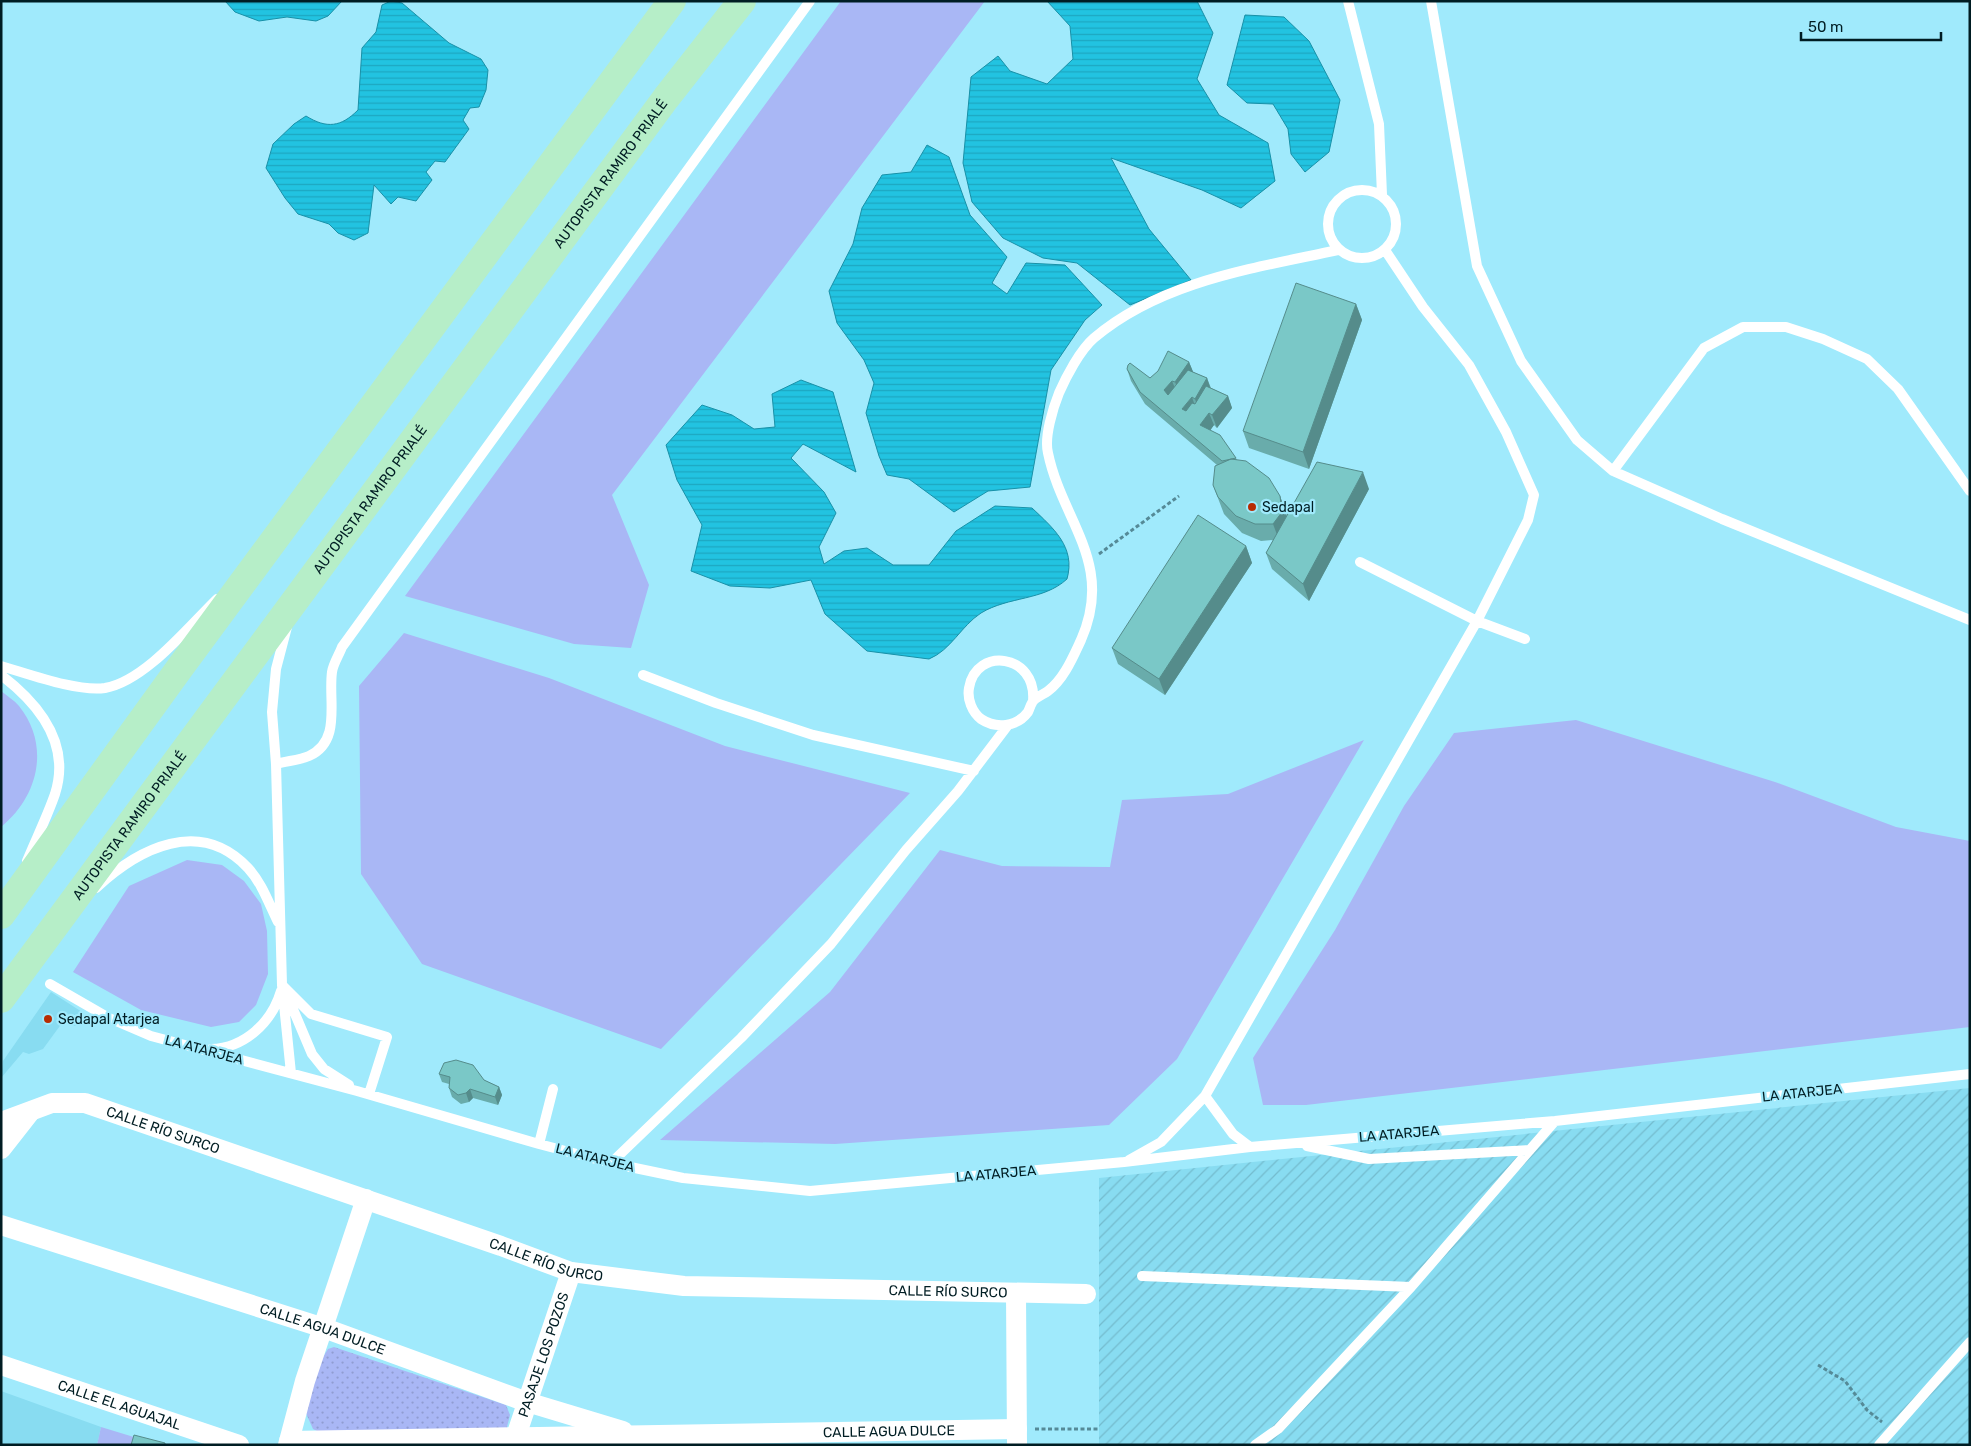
<svg xmlns="http://www.w3.org/2000/svg" width="1971" height="1446" font-family="Rubik,sans-serif">
  <style>
    .built { fill: #88dcf1 }
    .industrial { fill: url(#industrial-furrows) }
    .green { fill: #a9b7f5 }
    .park { fill: url(#park-dots) }
    .water { fill: url(#water-rules); stroke: #1891a8 }
    .lines { fill: none; stroke-linecap: round; stroke-linejoin: round }
    .path { stroke: #558a97; stroke-width: 3; stroke-dasharray: 4 2.5; stroke-linecap: butt }
    .service { stroke: #fff; stroke-width: 10 }
    .minor { stroke: #fff; stroke-width: 20 }
    .trunk { stroke: #b6eec8; stroke-width: 28 }
    .wall { fill: #69acab }
    .shaded-wall { fill: #558c8b }
    .building { fill: #7ac8c7; stroke: #558c8b }
    .poi-dot { fill: #b72c02; stroke: #a0eafc; stroke-width: 2 }
    .labels { text-anchor: middle; dominant-baseline: central; stroke-width: 4.5; stroke-linejoin: round; paint-order: stroke }
    .street-label { font-size: 14px; fill: #001d23; stroke: #a0eafc }
    .poi-label { font-size: 14px; fill: #001d23; stroke: #a0eafc; text-anchor: start }
  </style>
  <defs>
    <pattern id="industrial-furrows" width="10" height="10" patternUnits="userSpaceOnUse" patternTransform="scale(1.25)"><rect width="10" height="10" fill="#88dcf1"/><path d="M-1 1l2-2M0 10L10 0M9 11l2-2" fill="none" stroke="#74bcce"/></pattern>
    <pattern id="park-dots" width="8" height="8" patternUnits="userSpaceOnUse" patternTransform="scale(1.25)"><rect width="8" height="8" fill="#a9b7f5"/><path d="M2 2h.1M6 6h.1" fill="none" stroke="#909dd2" stroke-width="1.8" stroke-linecap="round"/></pattern>
    <pattern id="water-rules" width="6" height="5" patternUnits="userSpaceOnUse" patternTransform="scale(1.25)"><rect width="6" height="5" fill="#22c3e1"/><path d="M0 2.5h6" fill="none" stroke="#1da7c1"/></pattern>
  </defs>
  <rect width="100%" height="100%" fill="#a0eafc"/>
  <path class="built" d="M51 992 82 1012 76 1026 62 1023 43 1049 29 1054 23 1052 1 1078 3 1061Z
    M1 1391 101 1427 97 1445H1Z"/>
  <path class="industrial" d="M1970 1088V1445H1099V1178Z"/>
  <path class="green" d="M841 1H985L612 495 649 585 631 648 574 644 405 596Z
    M404 633 549 678 725 746 910 793 661 1049 422 964 361 874 359 686Z
    M1 691C7 696 14 700 19 706 51 746 38 797 1 827Z
    M1576 720 1775 782 1896 827 1970 841V1027L1306 1105H1263L1253 1058 1335 930 1404 806 1454 733Z
    M1364 740 1177 1059 1109 1125 835 1144 660 1140 830 992 940 850 1002 866 1110 867 1122 800 1228 794Z
    M187 860 222 865 244 881 261 904 267 931 268 974 256 1005 239 1022 211 1027 141 1010 73 972 129 886Z
    M101 1427 160 1445H97Z"/>
  <path class="park" d="M334 1347 506 1405 510 1415 506 1431 319 1432 313 1429 305 1411 323 1357 328 1349Z"/>
  <path class="water" d="M225 1H342L328 16 316 21 287 17 259 21 235 12Z
    M391 1 402 3 449 43 481 59 488 70 486 90 479 107 470 108 463 120 469 129 445 162 435 161 426 172 432 180 416 201 398 197 391 204 374 185 368 233 354 240 338 233 329 224 298 214 285 198 266 168 273 144 294 124 306 116C327 129 341 127 358 110L362 48 376 32 382 5Z
    M1047 1H1197L1213 33 1197 79 1219 115 1268 143 1275 181 1241 208 1202 190 1111 158 1149 229 1191 280 1130 305 1077 263 1043 258 1003 238 972 202 963 163 971 77 998 56 1010 71 1047 84 1073 59 1070 26Z
    M1245 15 1284 17 1309 41 1340 100 1329 152 1305 172 1291 154 1288 129 1273 104 1247 103 1227 85Z
    M927 145 949 157 970 215 1007 257 992 283 1007 294 1026 263 1065 265 1102 305 1085 320 1051 370 1030 487 988 491 954 512 909 479 887 475 879 456 866 413 874 383 864 360 837 323 829 291 853 244 862 208 882 175 911 172Z
    M801 380 833 392 856 472 803 444 791 458 824 492 836 513 819 547 824 564 844 551 867 548 893 565H929L956 531 995 506 1032 508C1053 528 1076 547 1067 579 1043 601 1009 596 981 613 961 626 951 650 929 659L867 651 825 614 811 580 770 588 730 586 691 571 702 525 677 480 666 445 702 405 732 415 754 429 775 427 772 394Z"/>
  <g class="lines">
    <path class="path" d="M1099 554 1179 496
      M1818 1365 1845 1381 1867 1410 1882 1422
      M1035 1429H1099"/>
    <path class="service" d="M1348 1 1379 124 1382 195
      M1431 1 1477 266 1521 361 1577 440 1613 471 1722 519 1970 620
      M1328 224a34 34 0 1 1 68 0a34 34 0 1 1-68 0Z
      M1613 471 1704 348 1743 327H1786L1823 339 1867 359 1898 389 1970 491
      M1360 562 1477 621 1525 639
      M287 627 276 669 272 712 276 764 282 985 291 1073
      M1 666C29 674 77 692 105 688 145 681 188 627 217 599
      M1 675C39 704 71 744 55 794 47 817 36 839 27 861
      M643 675 716 703 813 735 974 771
      M1033 701C1037 654 976 646 969 688 967 699 972 712 981 719 996 729 1017 727 1028 712 1030 708 1031 703 1034 700 1038 696 1044 694 1048 691 1064 679 1073 657 1081 640 1115 563 1062 521 1048 453 1044 437 1053 408 1059 393 1066 377 1080 350 1094 338 1161 281 1255 268 1338 250
      M276 764C286 761 300 760 309 756 342 741 328 701 332 672 333 664 339 655 342 647L810 1
      M96 888C139 848 200 817 248 868 262 883 269 904 278 922
      M50 984 109 1018 151 1036 357 1091 539 1144 611 1163 683 1178 810 1191 1124 1162 1250 1147 1555 1121 1970 1074
      M282 985 311 1014 387 1037 369 1094
      M287 995 312 1054 324 1069 349 1085
      M211 1049C245 1048 272 1022 281 991
      M1205 1096 1233 1134 1250 1147
      M539 1144 553 1089
      M1307 1146 1369 1159 1530 1150
      M1129 1160 1161 1142 1205 1096 1477 621 1528 520 1534 495 1506 432 1469 365 1423 307 1385 250
      M611 1163 741 1038 831 944 906 850 958 791 1008 725
      M1142 1276 1411 1287
      M1255 1445 1278 1429 1411 1287 1555 1121
      M1879 1445 1970 1342"/>
    <g class="minor">
      <path id="s1" d="M1 1122 52 1103H85L501 1246 571 1272 684 1286 1086 1294"/>
      <path d="M1 1149 30 1112"/>
      <path id="s2" d="M1 1225 324 1328 527 1402 623 1431"/>
      <path d="M1016 1293 1017 1445"/>
      <path id="s3" d="M1 1365 239 1445"/>
      <path id="s4" d="M289 1441 1017 1429"/>
      <path d="M288 1445 305 1381 366 1199"/>
      <path id="s5" d="M515 1445V1439L571 1272"/>
    </g>
    <g class="trunk">
      <path d="M1 915 179 669 672 1"/>
      <path id="s6" d="M1 999 666 98 742 1"/>
    </g>
  </g>
  <path class="wall" d="M1356 304 1362 320 1309 469 1249 448 1243 431Z
    M1189 362 1193 372 1207 378 1211 388 1228 396 1232 408 1217 428 1214 425 1210 430 1236 458 1237 460 1280 496 1286 513 1287 516 1369 489 1309 601 1272 569 1266 553 1273 540 1261 541 1242 533 1224 514 1213 485 1217 465 1145 404 1131 381 1127 369 1150 378Z
    M1246 546 1252 563 1165 695 1118 664 1112 648Z
    M439 1074 484 1080 499 1087 502 1095 498 1105 473 1098 469 1102 461 1104 452 1097 449 1088V1084L442 1082Z"/>
  <path class="shaded-wall" d="M1356 304 1362 320 1309 469 1303 452Z
    M1189 362 1194 374 1180 394 1175 382Z
    M1207 378 1211 390 1199 411 1195 399Z
    M1172 381 1177 393 1169 403 1164 390Z
    M1228 396 1232 408 1217 428 1212 415Z
    M1192 397 1196 409 1186 421 1182 409Z
    M1209 413 1214 425 1205 438 1200 425Z
    M1363 472 1369 489 1309 601 1303 584Z
    M1280 496 1286 513 1288 528 1279 540 1273 524Z
    M1246 546 1252 563 1165 695 1159 679Z
    M499 1087 502 1095 498 1105 495 1097Z
    M470 1089 473 1098 469 1102 466 1093Z"/>
  <path class="building" d="M1296 283 1356 304 1303 452 1243 431Z
    M1168 351 1189 362 1175 382 1172 381 1164 390 1168 395 1188 370 1207 378 1195 399 1192 397 1182 409 1186 411 1192 403 1195 404 1206 386 1228 396 1212 415 1209 413 1200 425 1220 435 1236 458 1222 461 1140 392 1127 369 1128 365 1130 363 1150 378 1158 371Z
    M1231 459 1246 461 1269 478 1280 496 1282 512 1273 524H1255L1236 516 1218 497 1213 485 1215 466Z
    M1317 462 1363 472 1303 584 1266 553Z
    M1198 515 1246 546 1159 679 1112 648Z
    M456 1060 473 1065 484 1080 499 1087 495 1097 470 1089 466 1093 458 1095 449 1088 450 1077 439 1074 444 1063Z
    M134 1435 165 1443V1445H131Z"/>
  <g class="poi-dot">
    <circle cx="1252" cy="507" r="5"/>
    <circle cx="48" cy="1019" r="5"/>
  </g>
  <g class="labels">
    <g class="street-label">
      <text stroke="none"><textPath href="#s6" startOffset="1026">AUTOPISTA RAMIRO PRIALÉ</textPath></text>
      <text stroke="none"><textPath href="#s6" startOffset="621">AUTOPISTA RAMIRO PRIALÉ</textPath></text>
      <text stroke="none"><textPath href="#s6" startOffset="216">AUTOPISTA RAMIRO PRIALÉ</textPath></text>
      <text transform="translate(204 1050) rotate(15)">LA ATARJEA</text>
      <text transform="translate(1802 1093) rotate(-6)">LA ATARJEA</text>
      <text stroke="none"><textPath href="#s1" startOffset="170">CALLE RÍO SURCO</textPath></text>
      <text transform="translate(1399 1134) rotate(-5)">LA ATARJEA</text>
      <text transform="translate(595 1158) rotate(14)">LA ATARJEA</text>
      <text transform="translate(996 1174) rotate(-5)">LA ATARJEA</text>
      <text stroke="none"><textPath href="#s1" startOffset="575">CALLE RÍO SURCO</textPath></text>
      <text stroke="none"><textPath href="#s1" startOffset="980">CALLE RÍO SURCO</textPath></text>
      <text stroke="none"><textPath href="#s2" startOffset="338">CALLE AGUA DULCE</textPath></text>
      <text stroke="none"><textPath href="#s5" startOffset="95">PASAJE LOS POZOS</textPath></text>
      <text stroke="none"><textPath href="#s3" startOffset="125">CALLE EL AGUAJAL</textPath></text>
      <text stroke="none"><textPath href="#s4" startOffset="600">CALLE AGUA DULCE</textPath></text>
    </g>
    <g class="poi-label">
      <text x="1262" y="507">Sedapal</text>
      <text x="58" y="1019">Sedapal Atarjea</text>
    </g>
  </g>
  <rect width="1971" height="1446" fill="none" stroke="#001d23" stroke-width="5"/>
  <path d="M1801 32v8h140v-8" fill="none" stroke="#001d23" stroke-width="2.5"/>
  <text x="1808" y="32" font-size="15" fill="#001d23" stroke="#a0eafc" stroke-width="4" paint-order="stroke">50 m</text>
</svg>
